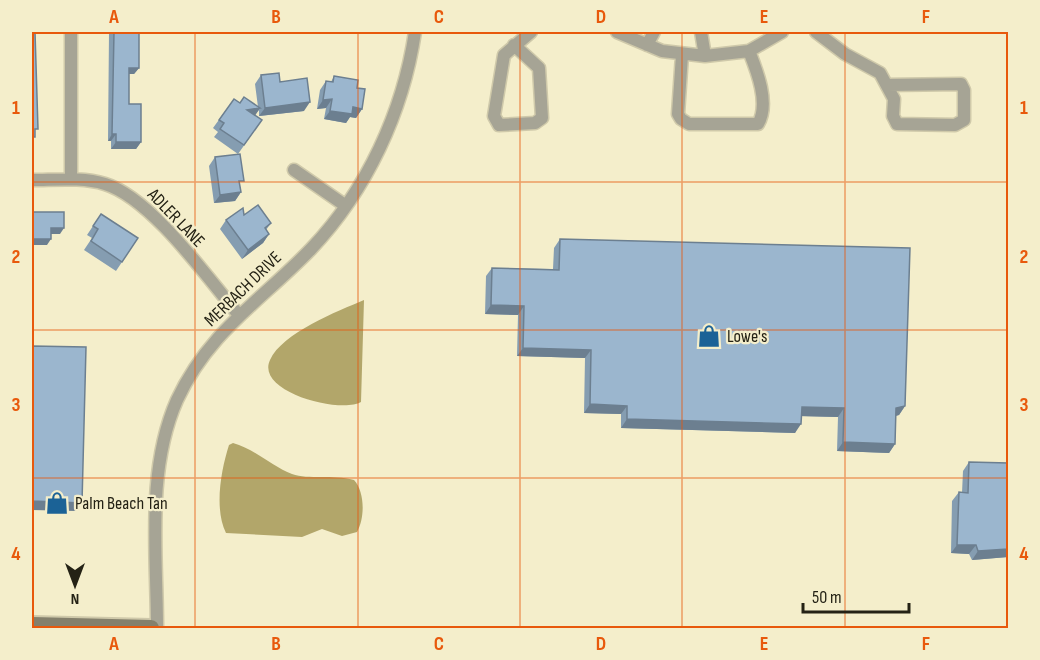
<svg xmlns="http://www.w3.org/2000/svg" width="1040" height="660" font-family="'Sofia Sans Condensed',sans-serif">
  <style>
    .water { fill: #b2a66a }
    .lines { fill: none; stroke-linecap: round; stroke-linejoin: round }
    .minor-casing { stroke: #cfc9aa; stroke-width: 15 }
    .secondary-casing { stroke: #cfc9aa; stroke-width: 20 }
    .minor { stroke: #a6a495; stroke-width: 12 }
    .secondary { stroke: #84806c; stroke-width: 16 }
    .wall { fill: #859db1 }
    .shaded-wall { fill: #6c7f90 }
    .building { fill: #9bb6ce; stroke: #6c7f90; stroke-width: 1.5 }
    .grid { fill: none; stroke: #e8590c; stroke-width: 1.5; stroke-opacity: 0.55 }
    .labels { text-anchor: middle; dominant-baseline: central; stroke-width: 4.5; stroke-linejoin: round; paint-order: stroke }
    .street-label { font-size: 18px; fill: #242215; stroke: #f4eecb }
    .poi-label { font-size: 18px; fill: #242215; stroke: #f4eecb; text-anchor: start }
    .neatline { fill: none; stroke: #e8590c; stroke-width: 2 }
    .grid-label { font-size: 20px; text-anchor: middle; font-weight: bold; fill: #e8590c }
  </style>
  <rect width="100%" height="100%" fill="#f4eecb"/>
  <path class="water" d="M364 300 361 402C341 414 255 392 270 360 282 333 338 311 364 300Z
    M233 443C255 449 273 467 292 474 309 480 332 474 354 480 365 492 365 518 357 532L342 536 322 529 302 537 226 533C214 509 221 470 229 445Z"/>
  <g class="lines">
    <g class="minor-casing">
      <path id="minor" d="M71 32V179
        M617 32 662 51 705 56 749 51 782 32
        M701 32 705 56
        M816 32 845 54 880 73 894 99 893 116 897 124 955 125 964 120V90L961 84 887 85
        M514 45 539 68 542 118 535 123 499 125 494 116 504 55 531 32
        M647 45 654 32
        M682 55 678 114 681 119 689 124H758C770 104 757 71 749 51
        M294 170 346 206
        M32 180C55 180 82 177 105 184 151 198 206 276 238 314
        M157 628C157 554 146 470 177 400 209 331 261 301 311 249 367 190 403 112 415 32"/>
    </g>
    <g class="secondary-casing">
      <path id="secondary" d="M32 625 151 628"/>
    </g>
    <use href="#minor" class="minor"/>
    <use href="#secondary" class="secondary"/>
  </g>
  <path class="wall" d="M109 32H139V68L134 74H129V104L141 142 136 149H111V141H108Z
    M261 75 280 82 304 111 259 116V110L255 115 262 120 238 154 214 137 218 132 213 128 234 99 240 103 258 107 255 84Z
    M334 76 357 88 362 109 356 118 350 117 346 123 324 119 326 108 317 109 320 90 326 81 331 82Z
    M215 157 240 186 241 192 235 201 214 203 209 166Z
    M101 214 138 238 116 271 84 250 92 238 87 235Z
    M244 215 271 223 266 230 269 234 263 243 242 259 220 229 226 220Z
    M560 239 905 406 899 415 896 416 895 444 889 453 837 451 838 417 802 416 795 433 621 428V414L584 413 585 358 517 356 518 315 485 314 486 276 492 268 553 269 554 248Z
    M969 462 1007 494 1008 557 972 560 969 554 951 553 952 501 959 492 962 493 963 471Z"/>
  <path class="shaded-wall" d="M129 68H139L134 74H124Z
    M332 99 326 108 317 109 323 100Z
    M310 102 304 111 259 116 265 108Z
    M353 107 362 109 356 118 350 117 346 123 324 119 330 111Z
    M260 108 254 117 247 110Z
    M112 134H116L111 141H108Z
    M116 142H141L136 149H111Z
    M241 192 235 201 214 203 220 195Z
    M51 228H64L60 234H46Z
    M269 234 263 243 242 259 248 250Z
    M32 239H51L47 245H32Z
    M491 305 524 306 518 315 485 314Z
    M523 348 591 350 585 358 517 356Z
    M590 404 627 406 621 414 584 413Z
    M905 406 899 415 890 417 896 408Z
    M802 407 844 408 838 417 796 416Z
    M627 419 801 424 795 433 621 428Z
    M843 442 895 444 889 453 837 451Z
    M32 501 82 503 76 511 32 510Z
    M957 545H976L969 554 951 553Z
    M1008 549V557L972 560 978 551Z"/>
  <path class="building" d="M32 32H35L38 129H35V137H32Z
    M114 32H139V68H129V104H141V142H116V134H112Z
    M279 73 280 82 307 78 310 102 265 108 261 75Z
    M334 76 358 80 357 88 365 89 362 109 353 107 352 114 330 111 332 99 323 100 326 81 333 82Z
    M244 97 260 108 247 110 262 120 244 145 220 129 224 123 219 120 234 99 240 103Z
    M240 154 244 181H239L241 192 220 195 215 157Z
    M258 205 271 223 265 228 269 234 248 250 226 220 243 208 244 215Z
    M32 212H64V228H51V239H32Z
    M101 214 138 238 122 262 91 241 98 229 93 226Z
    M560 239 910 248 905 406 896 408 895 444 843 442 844 408 802 407 801 424 627 419V406L590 404 591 350 523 348 524 306 491 305 492 268 559 270Z
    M32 346 86 347 82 503 32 501Z
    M969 462 1008 463 1007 494 1008 495V549L978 551 976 545H957L959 492 968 493Z"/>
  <path class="grid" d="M195 32V628M358 32V628M520 32V628M682 32V628M845 32V628M32 182H1008M32 330H1008M32 478H1008"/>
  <defs>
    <g id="shop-bare" transform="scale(1.8)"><path d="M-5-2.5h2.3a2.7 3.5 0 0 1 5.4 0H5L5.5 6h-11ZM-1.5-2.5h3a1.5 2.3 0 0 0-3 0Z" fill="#1b6296" stroke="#f4eecb" stroke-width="2.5" paint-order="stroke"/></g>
  </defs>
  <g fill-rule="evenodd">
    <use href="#shop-bare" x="709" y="336"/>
    <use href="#shop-bare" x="57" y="503"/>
  </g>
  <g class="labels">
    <g class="street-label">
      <text transform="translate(176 218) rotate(46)">ADLER LANE</text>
      <text transform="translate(243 289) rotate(-44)">MERBACH DRIVE</text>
    </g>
    <g class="poi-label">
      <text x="727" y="336">Lowe's</text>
      <text x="75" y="503">Palm Beach Tan</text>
    </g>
  </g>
  <rect width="1040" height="660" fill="none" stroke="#f4eecb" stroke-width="66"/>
  <g transform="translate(75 585) rotate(180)" stroke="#f4eecb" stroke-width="4.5" paint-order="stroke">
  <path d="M0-4.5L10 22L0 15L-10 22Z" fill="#242215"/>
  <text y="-9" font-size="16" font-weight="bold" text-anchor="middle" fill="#242215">N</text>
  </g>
  <path d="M803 603v9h106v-9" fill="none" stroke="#242215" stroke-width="3"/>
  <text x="812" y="603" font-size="18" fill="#242215" stroke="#f4eecb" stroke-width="4.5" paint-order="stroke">50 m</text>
  <rect x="33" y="33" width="974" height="594" class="neatline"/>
  <g class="grid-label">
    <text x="114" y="23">A</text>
    <text x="276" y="23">B</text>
    <text x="439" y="23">C</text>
    <text x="601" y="23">D</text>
    <text x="764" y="23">E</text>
    <text x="926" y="23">F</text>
    <text x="16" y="114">1</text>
    <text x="1024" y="114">1</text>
    <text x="16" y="263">2</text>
    <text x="1024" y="263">2</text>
    <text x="16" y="411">3</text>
    <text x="1024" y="411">3</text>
    <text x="16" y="560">4</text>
    <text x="1024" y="560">4</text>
    <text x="114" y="650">A</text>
    <text x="276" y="650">B</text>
    <text x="439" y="650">C</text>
    <text x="601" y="650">D</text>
    <text x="764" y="650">E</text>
    <text x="926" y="650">F</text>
  </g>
</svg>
